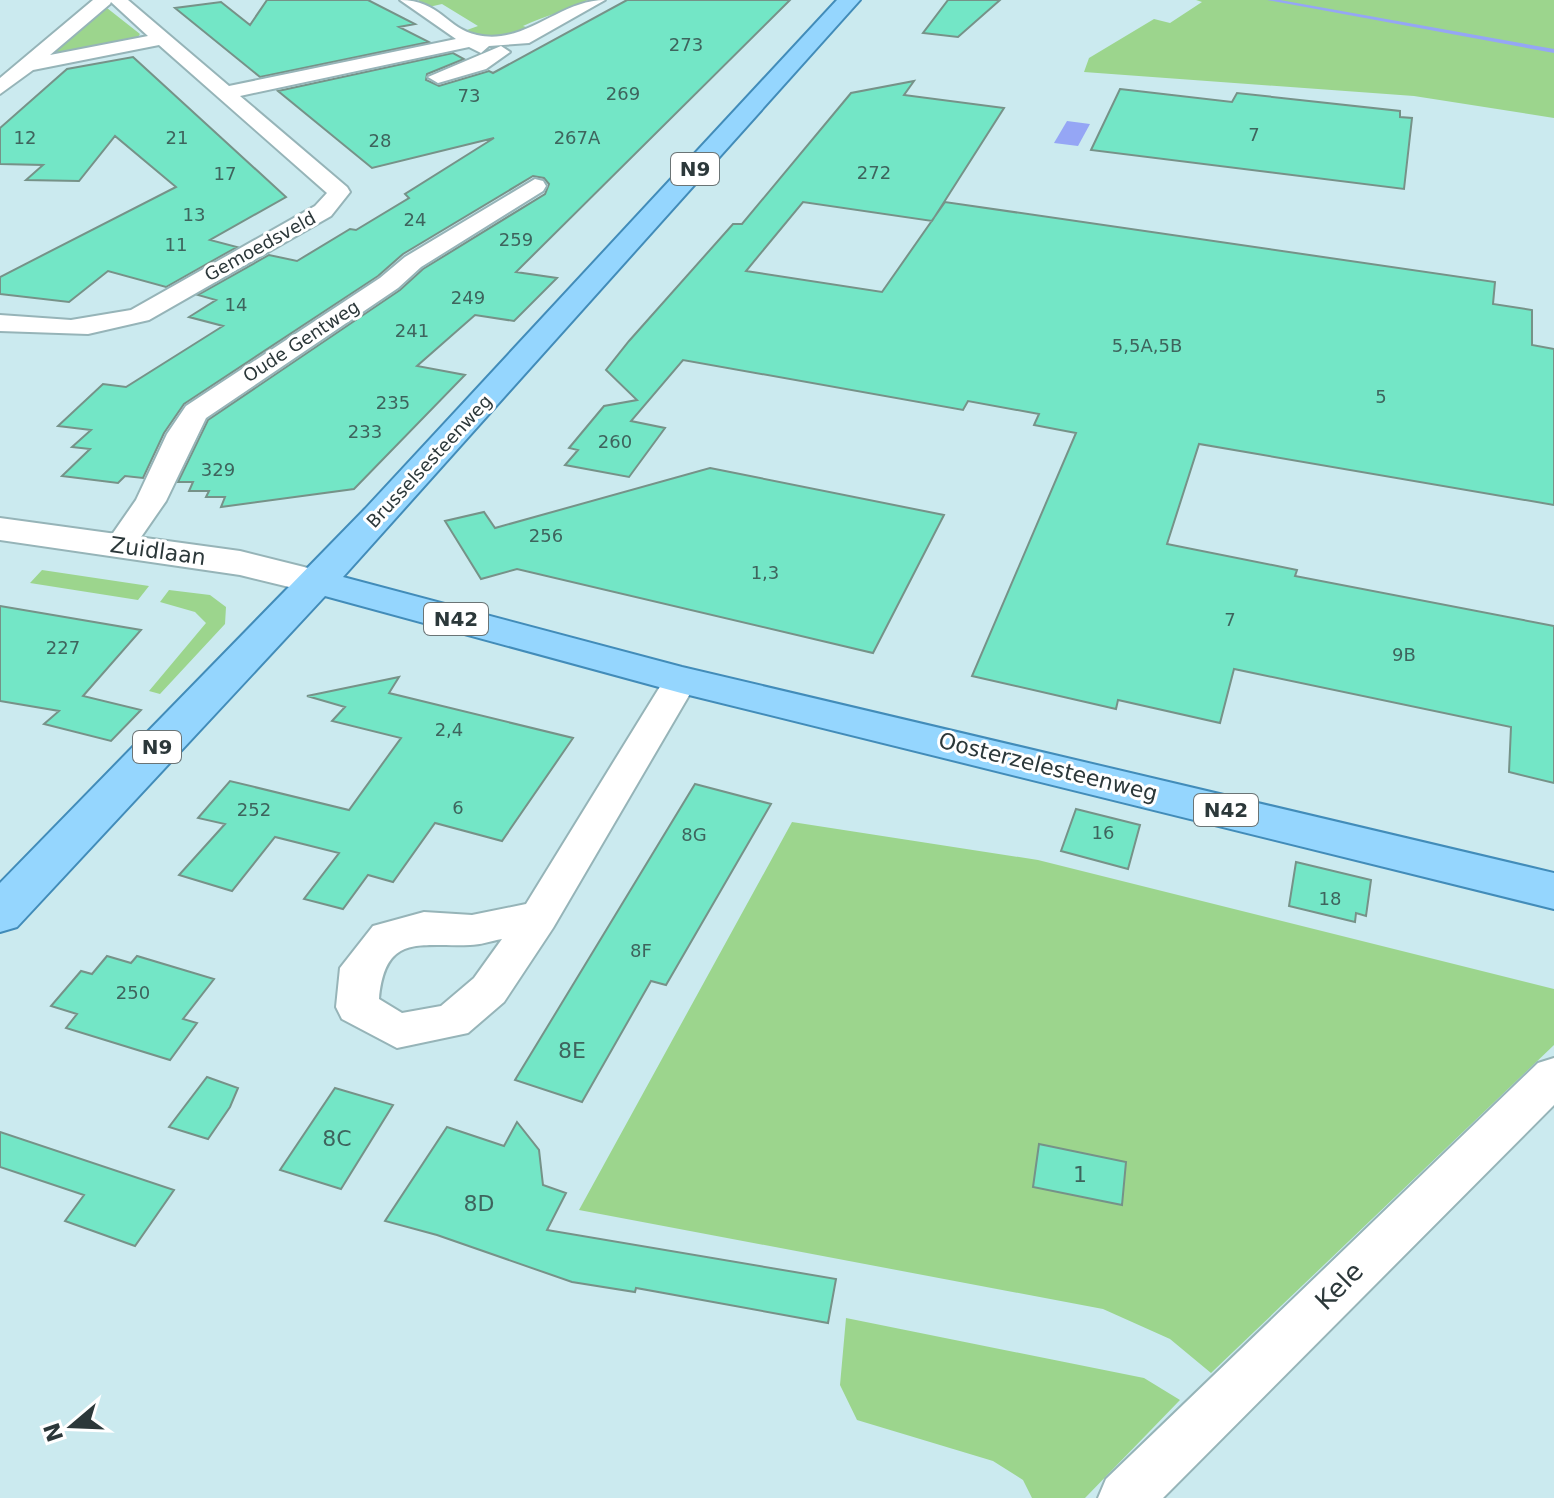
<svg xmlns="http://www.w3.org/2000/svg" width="1554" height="1498" font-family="'DejaVu Sans',sans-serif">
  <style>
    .green { fill: #9cd58d }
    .water { fill: #95a6f5 }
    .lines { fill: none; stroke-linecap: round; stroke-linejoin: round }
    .stream { fill: #95a6f5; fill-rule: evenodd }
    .building { fill: #73e6c6; stroke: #769288; stroke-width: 2 }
    .street-casing { stroke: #96b4b8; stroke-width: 4 }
    .secondary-casing { stroke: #96b4b8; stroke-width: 4 }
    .primary-casing { stroke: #428cb9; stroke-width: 4 }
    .street { fill: #fff; fill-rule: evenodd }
    .secondary { fill: #fff; fill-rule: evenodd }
    .primary { fill: #95d6fe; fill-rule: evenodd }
    .labels { text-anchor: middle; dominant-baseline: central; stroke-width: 6; stroke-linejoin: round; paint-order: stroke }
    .number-label { font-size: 18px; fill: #3e645d }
    .far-street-label { font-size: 18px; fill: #2c383a; stroke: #fff }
    .shield { fill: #fff; stroke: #6b7475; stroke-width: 2 }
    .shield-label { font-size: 20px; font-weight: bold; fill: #2c383a }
    .street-label { font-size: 22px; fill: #2c383a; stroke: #fff }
    .near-number-label { font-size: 22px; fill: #3e645d }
    .near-street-label { font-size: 26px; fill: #2c383a; stroke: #fff }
  </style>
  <rect width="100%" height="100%" fill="#cbeaef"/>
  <path class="green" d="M418 0H588C566 12 546 15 523 26L532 29C513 37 484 41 467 30L478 26 442 4 429 7Z
    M1196 0H1554V118L1414 96 1084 72 1089 58 1154 19 1170 23 1202 2Z
    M107 8 140 34 138 37 53 54Z
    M42 570 149 586 138 600 30 583Z
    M169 590 210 595 226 607 225 624 160 694 149 691 206 623 195 612 160 602Z
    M792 822 1038 860 1554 989V1045L1211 1373 1170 1339 1103 1309 579 1210Z
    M846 1318 1144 1378 1180 1400 1085 1498H1032L1023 1480 993 1461 857 1420 840 1385Z"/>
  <path class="water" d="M1067 121 1090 124 1078 146 1054 143Z"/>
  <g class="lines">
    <path class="stream" d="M1267 0H1280L1554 49V53Z"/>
  </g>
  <path class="building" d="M267 0H368L415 24 399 27 429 42 260 77 175 8 221 2 250 25Z
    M627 0H790L516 272 557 278 514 321 475 315 417 366 465 375 354 489 221 507 225 497H206L209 491H189L193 482H178L208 420 400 290 423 269 545 194 549 184 544 178 533 176 403 254 378 276 184 404 164 433 143 478 125 476 118 483 62 476 90 449 72 447 91 430 58 426 103 384 126 387 223 326 189 317 216 300 198 295 269 255 297 261 350 229 356 230 409 198 405 194 494 138 372 168 278 91 453 53 464 59 427 74 426 80 439 86 489 71 493 73Z
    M948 0H1000L958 37 923 33Z
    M133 57 286 197 210 240 237 247 166 287 108 271 69 302 0 294V277L176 187 115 136 79 181 26 180 43 165 0 164V128L67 69Z
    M914 81 904 95 1004 108 932 221 803 202 746 271 882 292 945 202 1495 282 1493 304 1532 310V345L1554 349V505L1199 444 1167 544 1297 570 1295 576 1554 626V783L1509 772 1511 727 1234 669 1220 723 1118 700 1116 709 972 676 1076 433 1034 425 1039 414 968 401 963 410 683 360 631 421 665 428 629 477 565 465 578 450 569 448 604 406 637 400 606 370 629 341 733 224H742L851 93Z
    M1120 89 1232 102 1237 93 1400 111V117L1412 118 1404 189 1091 150Z
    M710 468 944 515 873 653 517 569 481 579 445 521 484 512 495 528Z
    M0 606 141 630 83 696 141 710 111 741 44 724 59 711 0 701Z
    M399 677 389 693 573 738 502 841 435 823 393 882 368 875 343 909 304 899 339 853 275 837 232 891 179 875 225 824 198 818 230 781 349 810 401 738 332 721 345 707 307 696Z
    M695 784 771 804 666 985 651 981 582 1102 515 1080Z
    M1076 809 1140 825 1128 869 1061 851Z
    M1296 862 1371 880 1366 916 1356 913 1355 922 1289 906Z
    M107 956 131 963 137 956 214 979 183 1019 197 1023 170 1060 66 1028 77 1014 51 1006 81 971 92 974Z
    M207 1077 238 1088 230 1107 208 1139 169 1127Z
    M335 1088 393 1105 341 1189 280 1170Z
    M517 1122 539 1150 543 1185 566 1193 547 1230 836 1279 828 1323 636 1288 635 1292 572 1282 437 1235 385 1221 447 1127 504 1146Z
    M0 1132 174 1190 135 1246 65 1221 84 1195 0 1167Z
    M1039 1144 1126 1162 1122 1205 1033 1187Z"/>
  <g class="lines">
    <g class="street-casing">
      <path id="street" d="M93 0H128L229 86 456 39 400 0C440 0 447 29 477 35 525 46 559 0 605 0L529 43 489 46 481 53 469 47 240 96 347 187 350 192 331 216 149 320 88 334 0 331V315L71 320 131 310 315 206 327 193 159 45 33 70 0 94V78ZM111 2 148 36 50 55 110 4Z
        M501 46 510 52 486 69 438 83 428 77Z
        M535 179 543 181 546 186 543 191 421 267 398 288 206 418 166 501 130 553H108L104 546 136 500 167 434 186 406 380 278 405 257Z
        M681 669 693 672 698 680 553 928 504 1002 468 1033 397 1048 342 1019 336 1007 340 968 373 926 424 912 472 915 526 904 669 672ZM502 939 474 978 441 1006 402 1013 379 999C385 933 419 947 470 945 480 945 491 941 502 939Z
        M1554 1058V1105L1163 1498H1098L1106 1479 1538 1063Z"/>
    </g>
    <g class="secondary-casing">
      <path id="secondary" d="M0 518 240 551 328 573 333 581 328 589 314 593 240 575 0 540Z"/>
    </g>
    <g class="primary-casing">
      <path id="primary" d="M837 0H860L343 577 682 667 1554 873V909L681 693 325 596 17 927 0 932V883L365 509Z"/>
    </g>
    <use href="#street" class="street"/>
    <use href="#secondary" class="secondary"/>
    <use href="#primary" class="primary"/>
  </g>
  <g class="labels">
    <g class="number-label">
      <text x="686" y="44">273</text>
      <text x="623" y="93">269</text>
      <text x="469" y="95">73</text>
      <text x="1254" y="134">7</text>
      <text x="25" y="137">12</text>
      <text x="177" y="137">21</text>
      <text x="577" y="137">267A</text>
      <text x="380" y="140">28</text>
      <text x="874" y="172">272</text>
      <text x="225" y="173">17</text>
      <text x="194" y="214">13</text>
      <text x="415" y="219">24</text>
      <text x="516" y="239">259</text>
      <text x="176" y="244">11</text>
      <text x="468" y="297">249</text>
      <text x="236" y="304">14</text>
      <text x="412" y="330">241</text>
      <text x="1147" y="345">5,5A,5B</text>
      <text x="1381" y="396">5</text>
      <text x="393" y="402">235</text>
      <text x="365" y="431">233</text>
      <text x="615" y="441">260</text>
      <text x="218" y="469">329</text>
      <text x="546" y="535">256</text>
      <text x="765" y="572">1,3</text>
      <text x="1230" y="619">7</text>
      <text x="63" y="647">227</text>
      <text x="1404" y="654">9B</text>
      <text x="449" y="729">2,4</text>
      <text x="458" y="807">6</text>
      <text x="254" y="809">252</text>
      <text x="1103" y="832">16</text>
      <text x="694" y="834">8G</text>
      <text x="1330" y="898">18</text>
      <text x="641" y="950">8F</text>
      <text x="133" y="992">250</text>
    </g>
    <g class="far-street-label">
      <text transform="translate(260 246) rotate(-29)">Gemoedsveld</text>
      <text transform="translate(301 341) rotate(-33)">Oude Gentweg</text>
      <text transform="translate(429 461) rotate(-47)">Brusselsesteenweg</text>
    </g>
    <g class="shield">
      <rect x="671" y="153" width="48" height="32" rx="6"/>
      <rect x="424" y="603" width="64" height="32" rx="6"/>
      <rect x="133" y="731" width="48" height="32" rx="6"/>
      <rect x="1194" y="794" width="64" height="32" rx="6"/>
    </g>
    <g class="shield-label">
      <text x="695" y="169">N9</text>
      <text x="456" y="619">N42</text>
      <text x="157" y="747">N9</text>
      <text x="1226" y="810">N42</text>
    </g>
    <g class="street-label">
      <text transform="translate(158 551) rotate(8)">Zuidlaan</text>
      <text transform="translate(1048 767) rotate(14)">Oosterzelesteenweg</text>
    </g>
    <g class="near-number-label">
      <text x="572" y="1050">8E</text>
      <text x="337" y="1138">8C</text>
      <text x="1080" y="1174">1</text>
      <text x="479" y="1203">8D</text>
    </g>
    <g class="near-street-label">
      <text transform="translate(1339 1286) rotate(-45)">Kele</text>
    </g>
  </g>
  <g transform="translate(72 1426) rotate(251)" stroke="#ffffff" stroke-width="6" paint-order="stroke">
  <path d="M0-6L14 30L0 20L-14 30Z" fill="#2c383a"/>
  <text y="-12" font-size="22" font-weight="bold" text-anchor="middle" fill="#2c383a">N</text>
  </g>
</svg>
